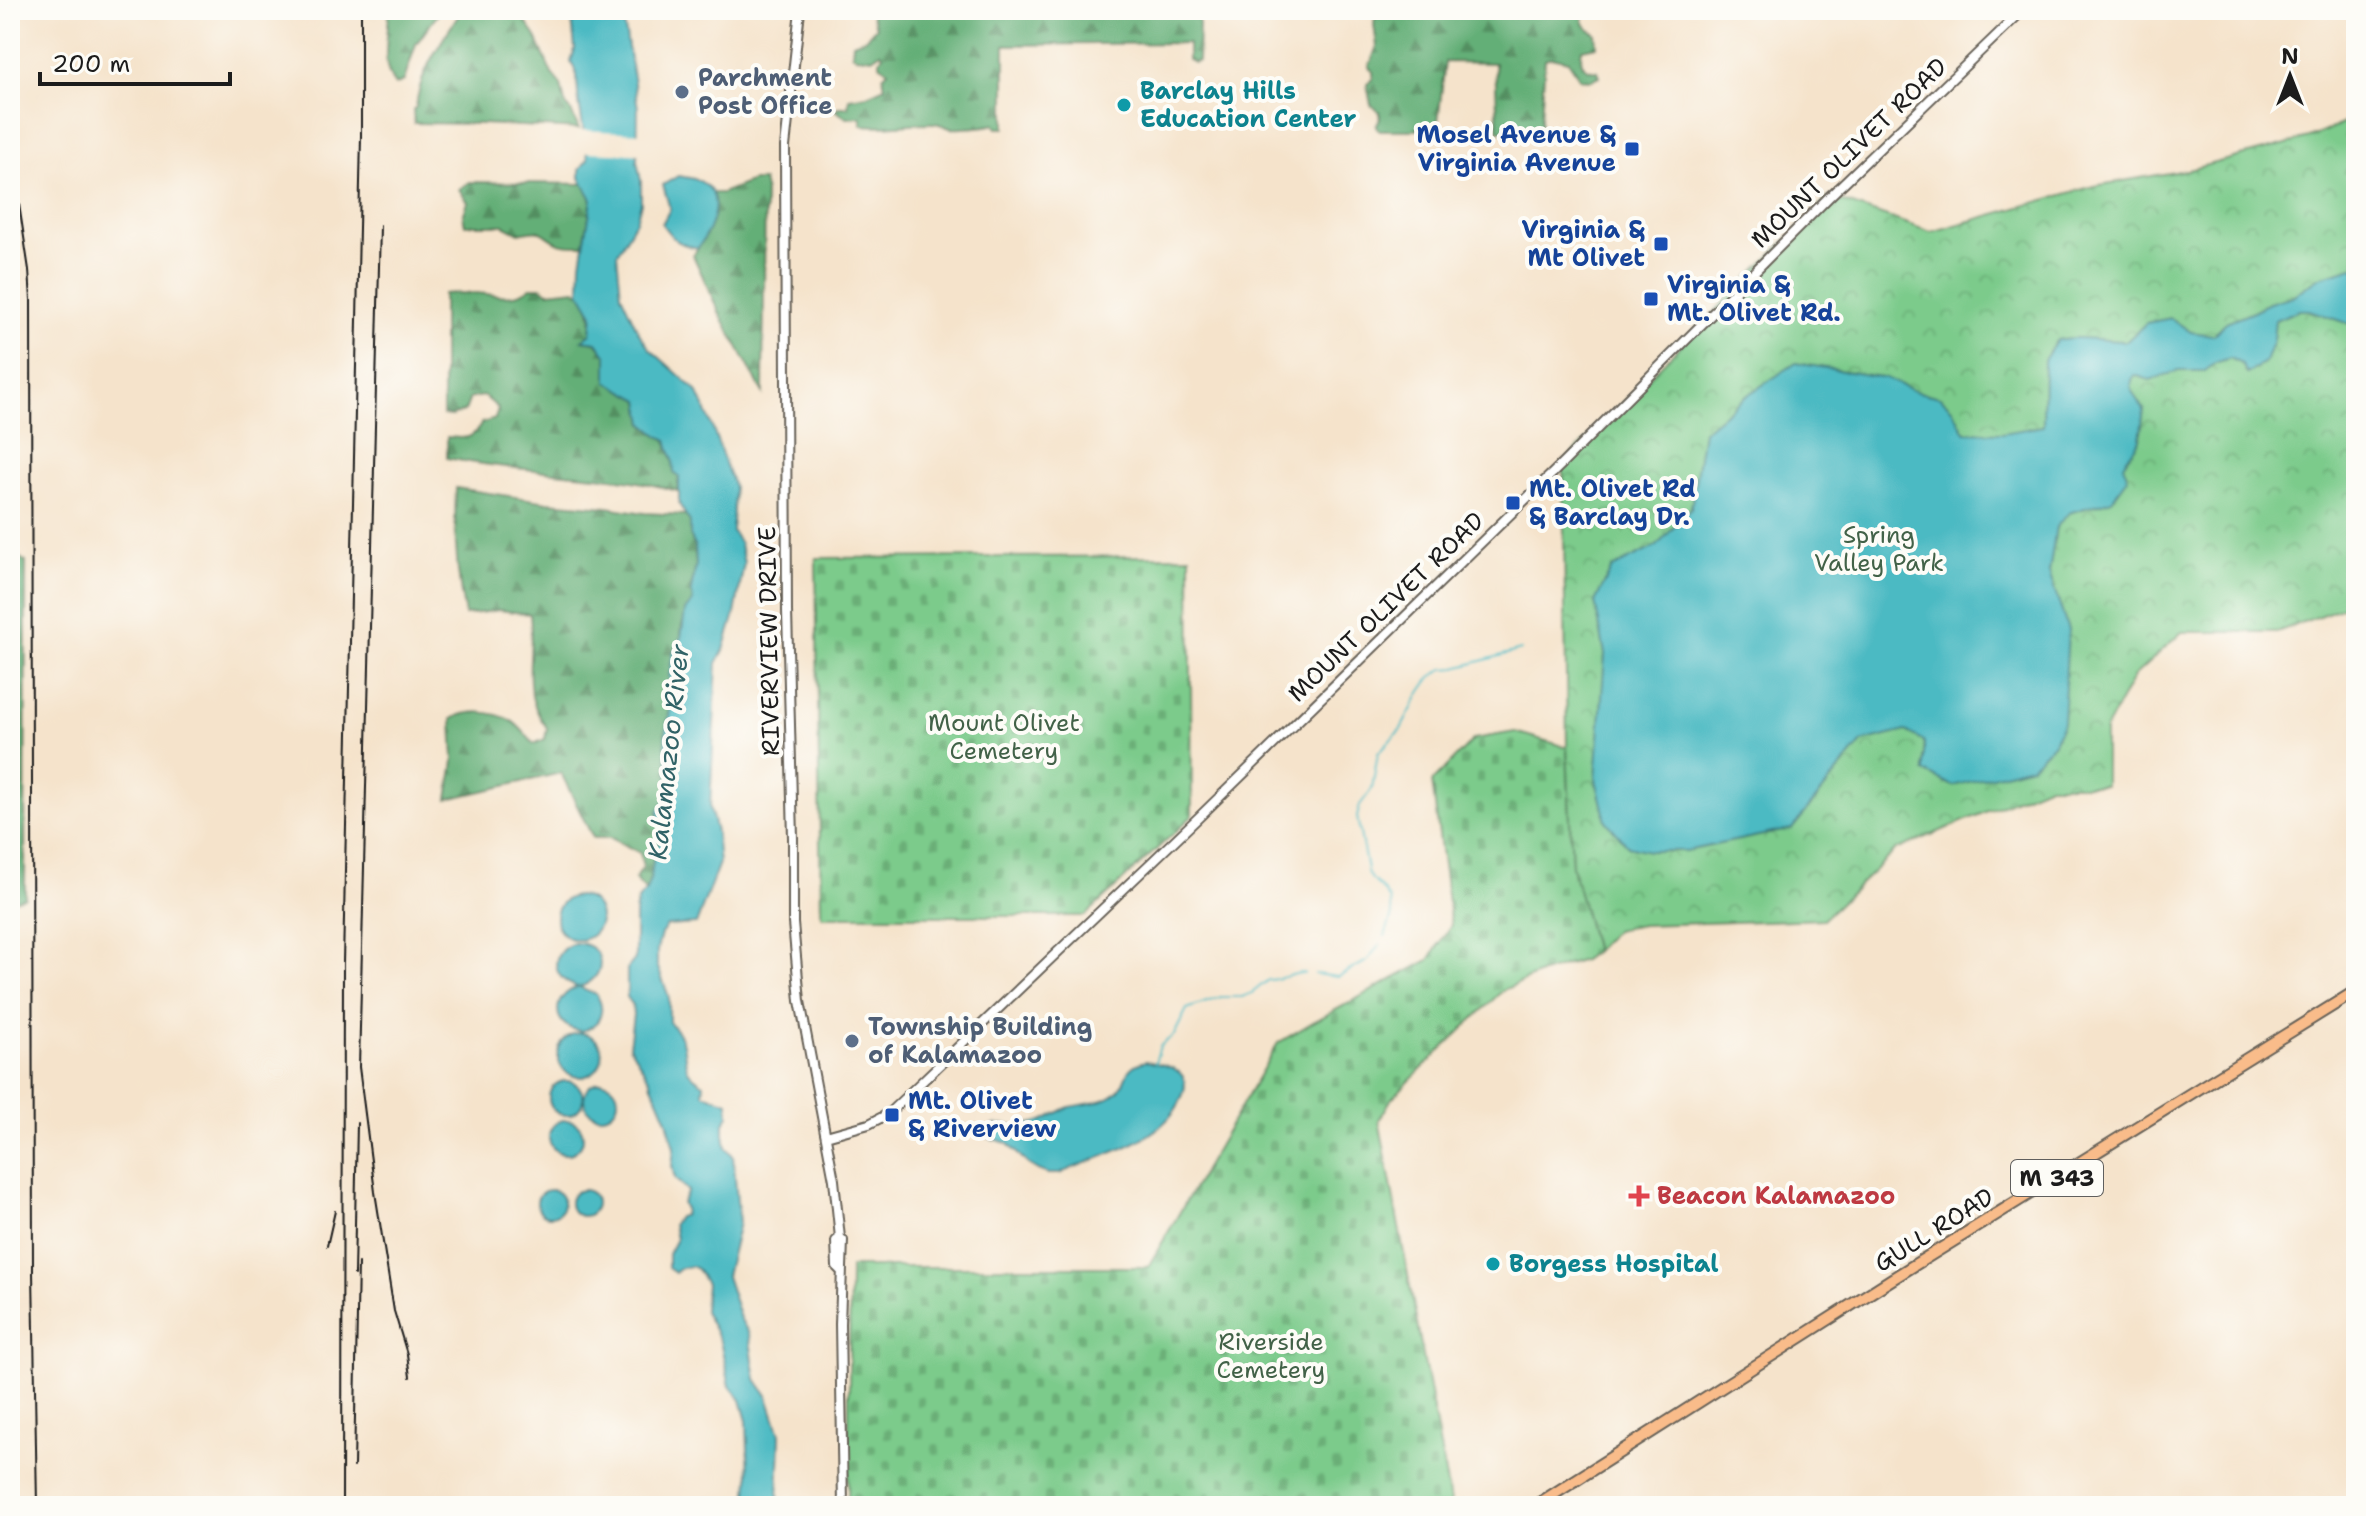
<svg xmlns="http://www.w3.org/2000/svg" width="2366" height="1516" font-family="'Shantell Sans',sans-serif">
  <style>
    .forest { fill: url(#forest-firs); stroke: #40664a; stroke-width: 2 }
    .cemetery { fill: url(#cemetery-stones); stroke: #4c7454; stroke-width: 2 }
    .park { fill: url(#park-crowns); stroke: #4c7454; stroke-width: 2 }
    .water { fill: #4bbac3; stroke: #346b70; stroke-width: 2 }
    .pier { fill: #f5e3cb }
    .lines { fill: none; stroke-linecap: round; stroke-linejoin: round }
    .stream { stroke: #4bbac3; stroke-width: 2 }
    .tertiary-casing { stroke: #686259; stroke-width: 12 }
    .primary-casing { stroke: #686259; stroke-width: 14 }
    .tertiary { stroke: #fff; stroke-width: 8 }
    .primary { stroke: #f9bc8a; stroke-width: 10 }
    .rail { stroke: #1c1c1c; stroke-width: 2 }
    .service-dot { fill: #5c6f8a; stroke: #fdfcf7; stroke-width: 3 }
    .culture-dot { fill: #0f9aa8; stroke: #fdfcf7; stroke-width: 3 }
    .transit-dot { fill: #1a4fb4; stroke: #fdfcf7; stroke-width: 3 }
    .health-dot { fill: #e0444e; stroke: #fdfcf7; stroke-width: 3 }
    .labels { text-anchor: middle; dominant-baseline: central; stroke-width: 8; stroke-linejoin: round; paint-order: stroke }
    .shield { fill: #fdfcf7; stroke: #605f5e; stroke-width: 2 }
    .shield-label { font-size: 22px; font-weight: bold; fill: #1c1c1c }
    .service-label { font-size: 24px; font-weight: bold; fill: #4e5e75; stroke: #fdfcf7; text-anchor: start }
    .culture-label { font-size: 24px; font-weight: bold; fill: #0d838f; stroke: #fdfcf7; text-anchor: start }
    .transit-label { font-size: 24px; font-weight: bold; fill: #164399; stroke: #fdfcf7; text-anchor: start }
    .street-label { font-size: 24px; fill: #1c1c1c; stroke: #fdfcf7 }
    .park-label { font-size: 24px; fill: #426248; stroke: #fdfcf7 }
    .health-label { font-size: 24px; font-weight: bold; fill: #be3a42; stroke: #fdfcf7; text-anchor: start }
    .water-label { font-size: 26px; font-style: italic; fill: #316367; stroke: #fdfcf7 }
  </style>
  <defs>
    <pattern id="forest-firs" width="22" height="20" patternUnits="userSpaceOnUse" patternTransform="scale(2)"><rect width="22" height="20" fill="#64af77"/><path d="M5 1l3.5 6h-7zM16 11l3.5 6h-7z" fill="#528e61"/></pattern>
    <pattern id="cemetery-stones" width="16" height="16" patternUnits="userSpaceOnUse" patternTransform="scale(2)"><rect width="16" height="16" fill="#7bcb8b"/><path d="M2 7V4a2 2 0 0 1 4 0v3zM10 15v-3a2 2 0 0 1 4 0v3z" fill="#6aae77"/></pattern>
    <pattern id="park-crowns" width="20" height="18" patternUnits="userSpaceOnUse" patternTransform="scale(2)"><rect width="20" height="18" fill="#7bcb8b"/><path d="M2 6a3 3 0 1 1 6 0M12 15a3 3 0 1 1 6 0" fill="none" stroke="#6aae77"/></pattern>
  </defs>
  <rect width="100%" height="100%" fill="#fdfcf7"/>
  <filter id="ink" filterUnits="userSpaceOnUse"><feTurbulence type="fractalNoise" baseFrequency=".0125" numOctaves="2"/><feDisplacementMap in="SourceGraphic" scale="16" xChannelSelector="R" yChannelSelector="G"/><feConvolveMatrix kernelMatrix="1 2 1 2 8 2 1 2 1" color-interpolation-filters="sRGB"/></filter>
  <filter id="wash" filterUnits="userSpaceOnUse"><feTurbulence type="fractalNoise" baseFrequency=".006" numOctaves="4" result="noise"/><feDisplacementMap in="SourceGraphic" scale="32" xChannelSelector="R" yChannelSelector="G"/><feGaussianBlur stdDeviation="1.8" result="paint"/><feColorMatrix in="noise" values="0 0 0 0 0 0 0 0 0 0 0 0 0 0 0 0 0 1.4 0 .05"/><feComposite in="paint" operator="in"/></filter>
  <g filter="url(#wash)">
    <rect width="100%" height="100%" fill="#f5e3cb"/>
    <path class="forest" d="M389 10H441L416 44 404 81 395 85C379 64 389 35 389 10Z
      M462 10H517L535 35 552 74 561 85 565 104 570 109 579 129 481 124 414 123 413 110 416 107C420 69 442 41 462 10Z
      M872 10H1194L1199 23 1198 61 1194 63 1188 60V43L1005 45V128H997L994 124C988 127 956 129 950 128 944 126 939 123 932 123 908 123 885 128 861 125V117L847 118 835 110 838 107H848L849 98 867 95 885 87 883 76 888 71 880 64V59L883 55 881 52 872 58 856 56 852 54 853 43 866 38 876 27 870 12Z
      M1378 10H1583C1581 24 1586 28 1596 34L1597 46 1582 49C1579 63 1583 70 1598 71L1600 76 1592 80 1580 79 1568 61 1551 57 1545 59 1540 132 1498 131 1495 63 1445 62 1437 130H1379L1376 126 1380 118V112L1371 105 1367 84 1373 78V72L1369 67 1377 46 1374 25Z
      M752 181H763L765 190 763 393 718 310 693 255C707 236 717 216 712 193H722Z
      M470 182 584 184 592 199 584 245C576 245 564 246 557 242 539 232 543 227 519 233L504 225H465L463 216 468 202 459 189Z
      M531 287H541L548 292 576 289C591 302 593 315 591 333L583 340 596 342 607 355 628 393 640 400 644 424 659 436 666 440 673 460 674 473 679 477 677 491C603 470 522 474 447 458V437C466 439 472 440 482 423L495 419 498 408 484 396 470 398 465 411 452 416 443 415V294C454 293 465 293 476 293 494 294 515 301 531 287Z
      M456 488 548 502 607 507 645 513 685 515 690 521V535L695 546 696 566 691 590 693 601 682 625 681 637 673 653 669 676 672 698 665 738 669 782 667 798 658 812 661 837 653 861 651 876 646 891 635 879 643 867 640 853 611 838H593L561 773 448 799 454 761 452 719C468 709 493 711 510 720 519 724 527 737 534 744L545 739 547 728C518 689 535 657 530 614L499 610 465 615C456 574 454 530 456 488Z
      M13 553 26 562 25 897 15 900 10 898V565Z"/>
    <path class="cemetery" d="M1190 556 1192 816 1085 916H821L816 558Z
      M1515 732 1567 747 1572 866 1595 951 1583 960 1542 973 1503 990 1392 1098 1379 1120 1451 1506H848L850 1267H1148L1278 1043 1313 1022 1429 960 1451 925 1432 782 1474 739Z"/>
    <path class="park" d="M2356 118V602L2277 632H2182L2134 676 2105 730V785H2049L1896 850 1823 919 1642 925 1615 930 1595 951 1572 866 1567 747 1563 463 1829 197 1931 232 2094 186 2192 169 2309 138Z"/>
    <path class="water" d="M571 10H622L638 108 637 161 641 181V203L636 221 617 254 621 294 639 333 650 349 697 391 709 418 734 488 732 531 740 544 744 563 735 614 724 650 717 663 710 808 716 832 719 863 696 924 667 926 661 934 657 950V965L669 997V1022C673 1027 679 1032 681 1038 690 1062 677 1068 704 1084L703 1093C711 1098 718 1097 728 1102L729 1115 724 1123V1134L726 1147 733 1156 739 1223 726 1276 740 1318 749 1334 756 1379 768 1397 780 1434 778 1506H747L749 1479 747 1421 741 1400 730 1386 720 1341 704 1311 706 1284 697 1269 691 1266 681 1268 675 1273 668 1268V1254L676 1239 673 1224 678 1217 684 1215 685 1209 682 1203 688 1191 675 1179 672 1166 674 1148 667 1120 650 1080 629 1046 633 1015 632 1004 627 997V969L635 959V912L638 900 646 891 651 876 653 861 661 837 658 811 667 798 669 782 665 738 672 698 669 676 673 653 681 637 685 611 693 601 691 590 696 565 695 546 690 535V522L679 504V477L674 473 673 460 667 440 659 436 644 424 640 400 607 382V356L597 342 582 340 591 333 593 314 580 292 581 263 592 199 580 178V169L588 159 578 96 577 75 571 61 575 49Z
      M678 176C687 178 695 177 703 183 726 198 710 231 698 248 678 244 674 241 662 224L670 209 663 185Z
      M2356 266V323L2350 324 2309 310H2299L2275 320 2273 340 2265 362 2247 374 2242 364 2230 358 2215 363 2205 371H2179L2150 380 2134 375C2127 390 2135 397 2144 409L2140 440 2123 464 2128 478 2112 500 2069 513 2056 527 2049 573 2068 630 2063 722 2054 743 2031 766 1953 786 1924 772V741L1906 731 1862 742 1792 829 1686 851H1649L1628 846 1606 821 1596 780 1605 654 1595 602 1612 568 1657 546 1691 508 1703 431 1749 394 1796 363 1886 378 1914 391 1940 397 1952 408 1965 432 2002 433 2043 426 2044 360 2057 340C2080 335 2103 341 2127 341L2146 323 2171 318 2191 332 2213 335 2226 322 2253 311 2269 303 2292 296 2320 277Z
      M556 918a22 22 0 1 1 44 0a22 22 0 1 1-44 0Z
      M575 943C607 944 608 979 579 987L596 994C607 1010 600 1027 581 1031 551 1027 551 996 578 987 551 980 548 951 575 943Z
      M558 1055a22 22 0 1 1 44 0a22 22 0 1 1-44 0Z
      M1146 1061C1163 1065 1190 1067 1184 1091 1170 1142 1100 1154 1059 1174H1048L1038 1170 1028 1164 1007 1143 987 1137 988 1131 992 1125C1008 1124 1027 1127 1042 1121 1052 1117 1060 1110 1070 1107 1083 1104 1102 1103 1113 1095 1131 1083 1119 1067 1146 1061Z
      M549 1098a17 17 0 1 1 34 0a17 17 0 1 1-34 0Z
      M584 1099a17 17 0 1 1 34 0a17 17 0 1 1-34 0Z
      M549 1137a17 17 0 1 1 34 0a17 17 0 1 1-34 0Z
      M537 1203a13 13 0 1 1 26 0a13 13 0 1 1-26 0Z
      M570 1203a13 13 0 1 1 26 0a13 13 0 1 1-26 0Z"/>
    <path class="pier" d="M579 130 640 133 639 154 583 152Z"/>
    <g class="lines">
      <path class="stream" d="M1385 936 1392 915 1390 900 1382 889 1368 875 1357 817 1360 805 1372 789 1378 753 1401 729 1421 691 1431 677 1443 669 1456 668 1521 650
        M1315 974 1338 977 1367 961 1380 944
        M1155 1063 1160 1046 1174 1035 1187 1009 1221 997H1242L1252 993 1268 980C1281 980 1292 973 1304 973"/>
    </g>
  </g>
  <g filter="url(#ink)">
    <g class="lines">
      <g class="tertiary-casing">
        <path id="tertiary" d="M800 10 785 147 787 611 793 838V923L800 1001 834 1180 840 1238 843 1240 840 1324 843 1506
          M826 1136 869 1124 888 1114 1198 818 1563 463 1829 197 2023 10
          M840 1238 836 1241 837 1267 841 1271"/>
      </g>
      <g class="primary-casing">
        <path id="primary" d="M1535 1506 1892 1279 2356 991"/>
      </g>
      <use href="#tertiary" class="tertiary"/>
      <use href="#primary" class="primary"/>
      <path class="rail" d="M10 145 29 270 31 300 33 1272 37 1506
        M380 226 359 1067 375 1192 394 1311 407 1354 410 1377
        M327 1246 335 1211
        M354 1275 357 1123
        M354 1467 358 1263
        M342 1506 343 963 361 136V10"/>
    </g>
  </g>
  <g class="service-dot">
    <circle cx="682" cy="92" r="8"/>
    <circle cx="852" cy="1041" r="8"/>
  </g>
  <g class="culture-dot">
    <circle cx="1124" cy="105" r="8"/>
    <circle cx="1493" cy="1264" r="8"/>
  </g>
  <g class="transit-dot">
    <rect x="1624" y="141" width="16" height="16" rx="4"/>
    <rect x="1653" y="236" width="16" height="16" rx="4"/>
    <rect x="1643" y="291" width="16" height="16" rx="4"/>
    <rect x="1505" y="495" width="16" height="16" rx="4"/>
    <rect x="884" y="1107" width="16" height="16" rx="4"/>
  </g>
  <path class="health-dot" d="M1635 1184h8v8h8v8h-8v8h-8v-8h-8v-8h8z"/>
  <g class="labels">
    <rect class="shield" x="2011" y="1160" width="92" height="36" rx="6"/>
    <g class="shield-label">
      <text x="2057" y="1178">M 343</text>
    </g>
    <g class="service-label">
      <text x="698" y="78">Parchment<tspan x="698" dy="28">Post Office</tspan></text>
      <text x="868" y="1027">Township Building<tspan x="868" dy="28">of Kalamazoo</tspan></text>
    </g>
    <g class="culture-label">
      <text x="1140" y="91">Barclay Hills<tspan x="1140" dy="28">Education Center</tspan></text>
      <text x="1509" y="1264">Borgess Hospital</text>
    </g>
    <g class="transit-label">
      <text x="1616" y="135" text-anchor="end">Mosel Avenue &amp;<tspan x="1616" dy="28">Virginia Avenue</tspan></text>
      <text x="1645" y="230" text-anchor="end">Virginia &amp;<tspan x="1645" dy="28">Mt Olivet</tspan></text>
      <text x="1667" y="285">Virginia &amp;<tspan x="1667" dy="28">Mt. Olivet Rd.</tspan></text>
      <text x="1529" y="489">Mt. Olivet Rd<tspan x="1529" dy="28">&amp; Barclay Dr.</tspan></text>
      <text x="908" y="1101">Mt. Olivet<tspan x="908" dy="28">&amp; Riverview</tspan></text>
    </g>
    <g class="street-label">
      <text transform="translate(1849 153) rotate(-44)">MOUNT OLIVET ROAD</text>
      <text transform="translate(1386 607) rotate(-44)">MOUNT OLIVET ROAD</text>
      <text transform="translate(769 641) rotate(-91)">RIVERVIEW DRIVE</text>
      <text transform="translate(1934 1230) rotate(-32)">GULL ROAD</text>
    </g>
    <g class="park-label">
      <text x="1879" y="535">Spring<tspan x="1879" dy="28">Valley Park</tspan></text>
      <text x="1004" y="723">Mount Olivet<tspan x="1004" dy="28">Cemetery</tspan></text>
      <text x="1271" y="1342">Riverside<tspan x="1271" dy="28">Cemetery</tspan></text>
    </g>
    <g class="health-label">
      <text x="1657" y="1196">Beacon Kalamazoo</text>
    </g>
    <g class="water-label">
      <text transform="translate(668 752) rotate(-84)">Kalamazoo River</text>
    </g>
  </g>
  <rect width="2366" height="1516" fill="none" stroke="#fdfcf7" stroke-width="40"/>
  <g transform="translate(2290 76)" stroke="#fdfcf7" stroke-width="6" paint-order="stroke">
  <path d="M0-6L14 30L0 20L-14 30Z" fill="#1c1c1c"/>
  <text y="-12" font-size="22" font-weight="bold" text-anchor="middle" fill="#1c1c1c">N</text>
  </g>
  <path d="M40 72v12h190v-12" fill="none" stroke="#1c1c1c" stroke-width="4"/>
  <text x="52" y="72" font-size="24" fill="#1c1c1c" stroke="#fdfcf7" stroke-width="6" paint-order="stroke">200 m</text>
</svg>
